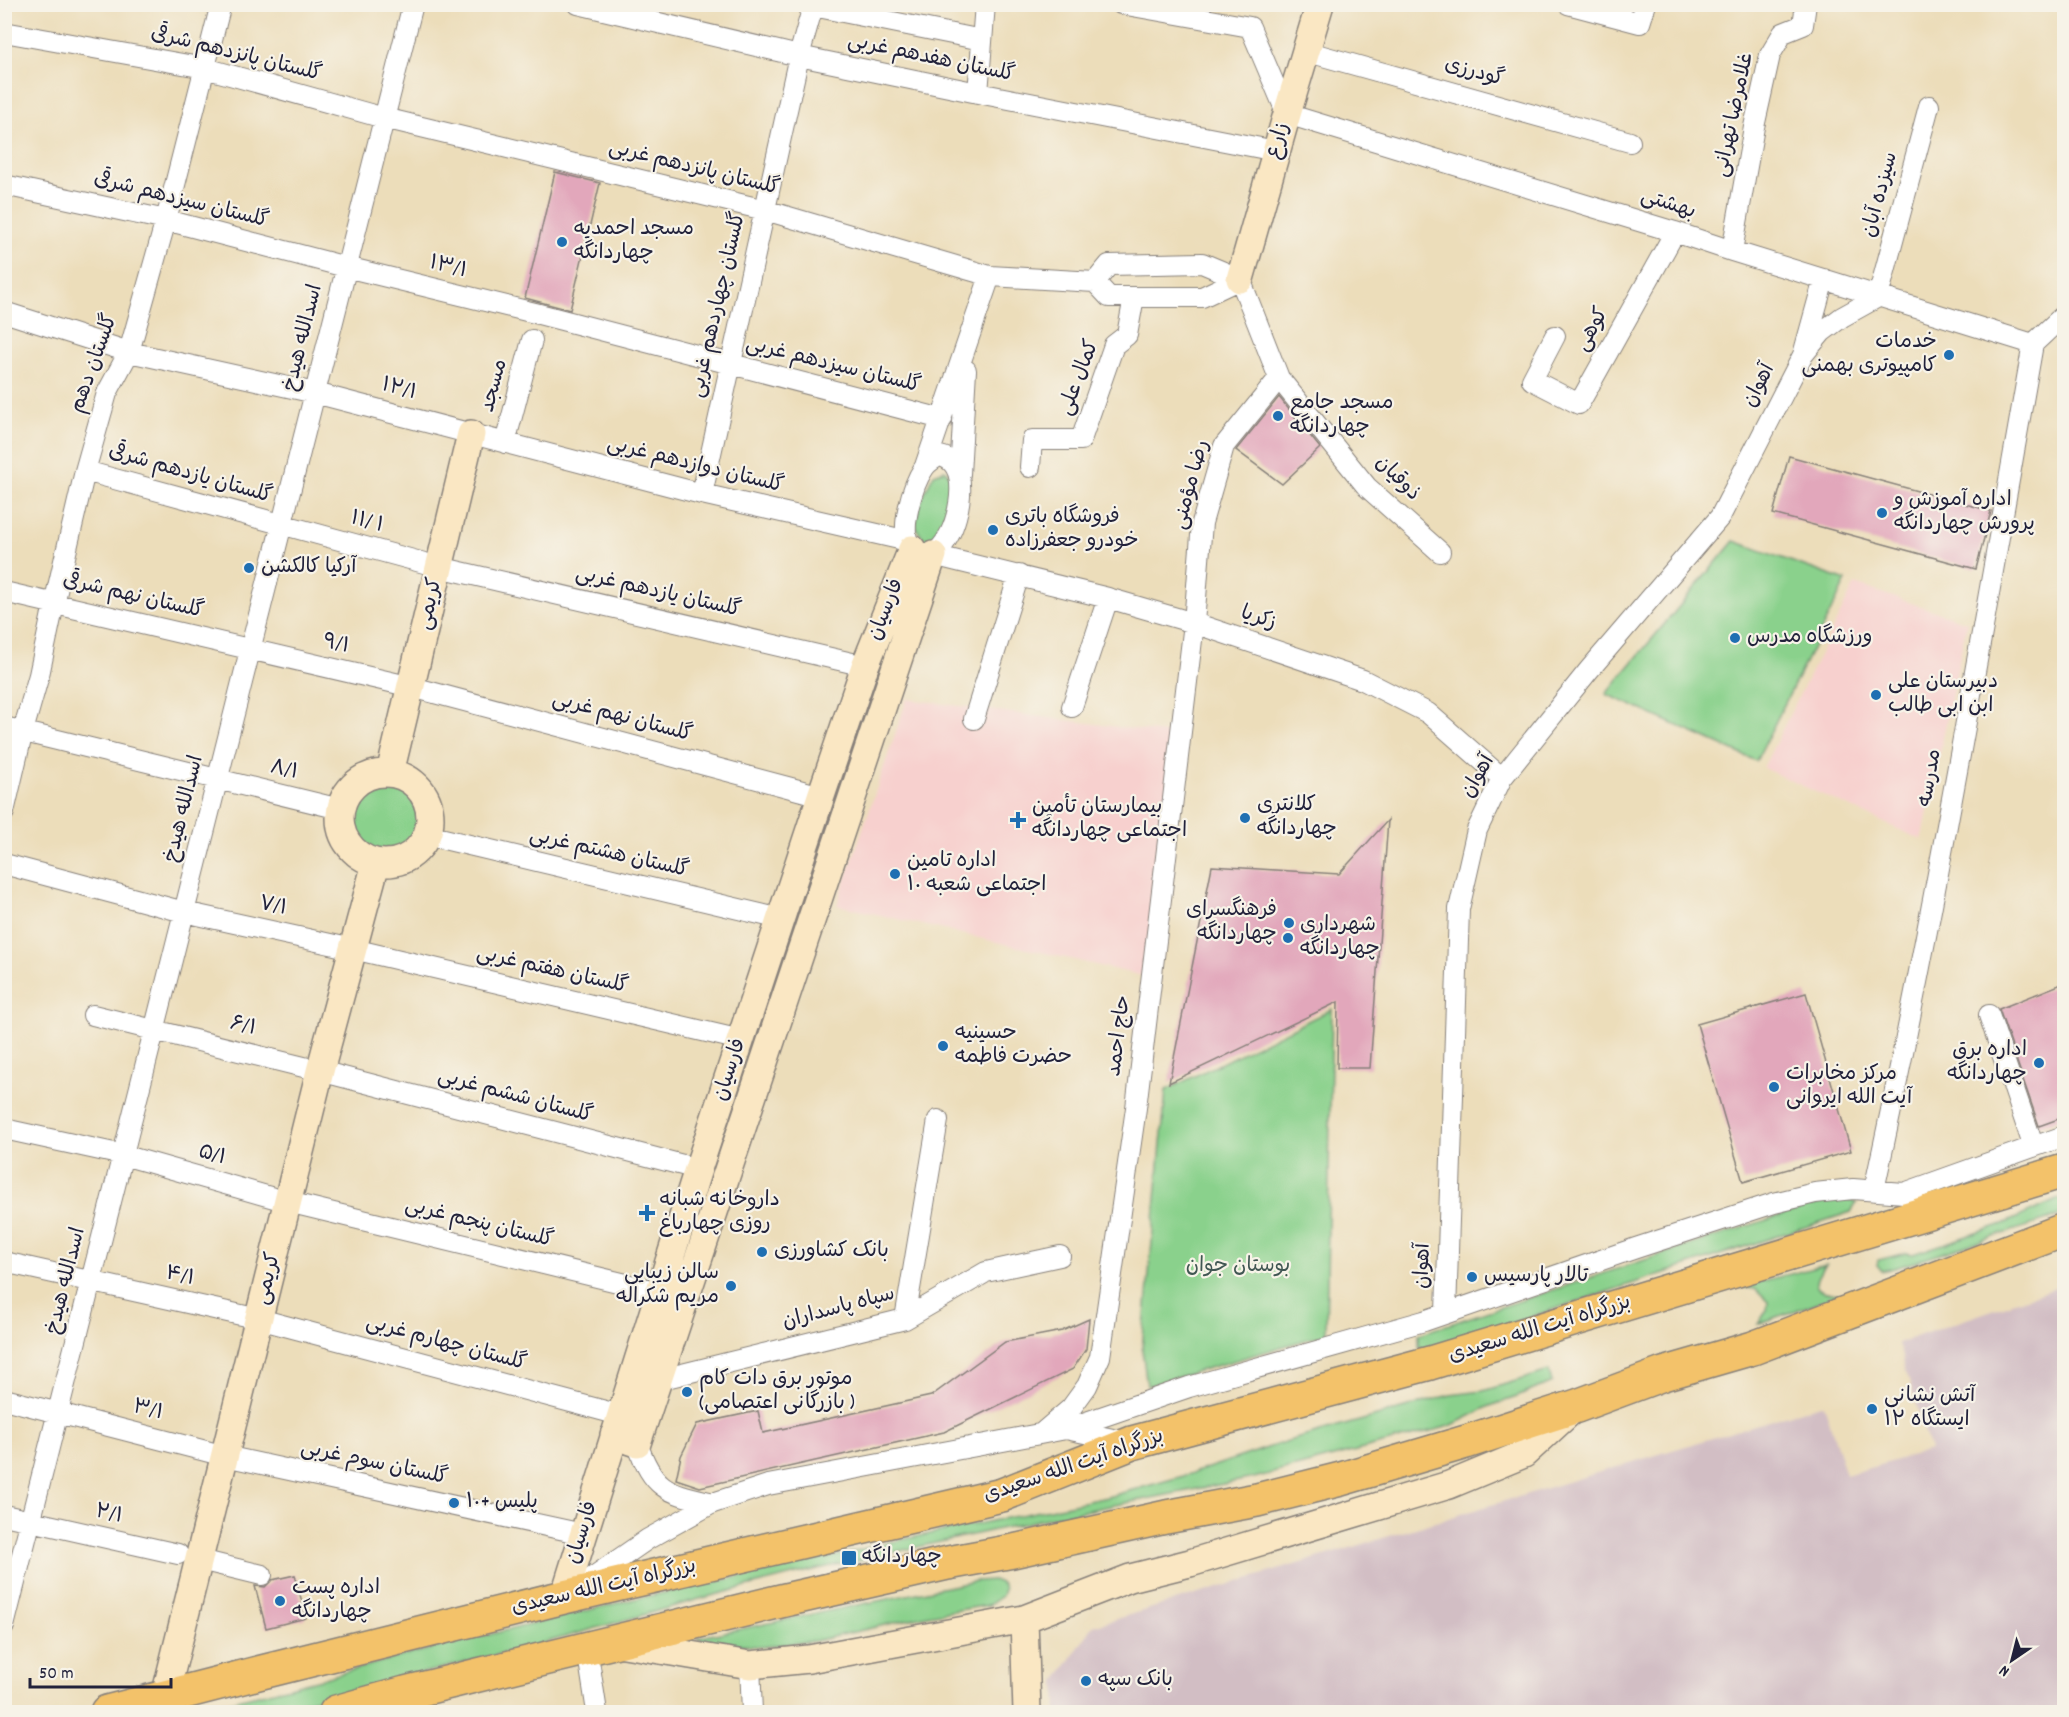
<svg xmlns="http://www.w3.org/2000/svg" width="2069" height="1717" font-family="Dekko,'Playpen Sans Arabic',sans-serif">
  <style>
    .built { fill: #f7d0ce }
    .industrial { fill: #d2bec4 }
    .green { fill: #8ad18c; stroke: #567a64; stroke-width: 1.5 }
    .building { fill: #e2a7bb }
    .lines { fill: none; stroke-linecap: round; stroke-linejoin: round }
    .street-casing { stroke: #87807a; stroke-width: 22 }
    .secondary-casing { stroke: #87807a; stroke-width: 30 }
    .highway-casing { stroke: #87807a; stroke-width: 36 }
    .street { stroke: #fff; stroke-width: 20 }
    .secondary { stroke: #fae7c3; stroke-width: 27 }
    .highway { stroke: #f3c26a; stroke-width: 33 }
    .poi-dot { fill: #1f6fb2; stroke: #f7f3e8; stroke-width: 2 }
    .labels { text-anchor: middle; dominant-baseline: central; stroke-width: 4.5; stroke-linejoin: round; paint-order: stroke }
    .street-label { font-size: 21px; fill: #22223b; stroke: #f7f3e8 }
    .poi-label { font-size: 21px; fill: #22223b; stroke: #f7f3e8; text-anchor: start }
    .park-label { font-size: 21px; fill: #415753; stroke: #f7f3e8 }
  </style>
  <rect width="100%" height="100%" fill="#f7f3e8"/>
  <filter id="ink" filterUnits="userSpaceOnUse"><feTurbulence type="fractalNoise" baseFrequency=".0167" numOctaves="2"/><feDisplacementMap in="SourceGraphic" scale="12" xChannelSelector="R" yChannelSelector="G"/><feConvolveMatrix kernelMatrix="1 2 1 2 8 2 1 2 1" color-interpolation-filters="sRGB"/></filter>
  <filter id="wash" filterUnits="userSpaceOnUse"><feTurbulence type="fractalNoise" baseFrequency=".008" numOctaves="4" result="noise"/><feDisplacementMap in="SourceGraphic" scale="24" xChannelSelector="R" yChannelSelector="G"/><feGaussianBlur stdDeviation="1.35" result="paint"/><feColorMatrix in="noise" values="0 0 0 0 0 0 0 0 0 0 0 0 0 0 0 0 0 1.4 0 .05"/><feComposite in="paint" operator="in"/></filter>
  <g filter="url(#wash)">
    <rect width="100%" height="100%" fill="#ecddba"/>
    <path class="built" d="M1855 584 1967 622 1922 840 1763 768Z
      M907 699 1179 735 1152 978 837 905Z"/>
    <path class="industrial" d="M2064 1285V1712H1057L1056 1681 1093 1626 1824 1404 1846 1475 1930 1450 1898 1343Z"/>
    <path class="green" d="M945 470 951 477C950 501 947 520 933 540H926C923 537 919 534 917 529 913 515 927 487 934 474Z
      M1734 541 1846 581 1756 761 1606 694Z
      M350 819a34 34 0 1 1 68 0a34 34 0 1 1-68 0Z
      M1332 1009 1326 1334 1147 1386 1142 1349 1166 1090Z
      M2064 1197V1214L2060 1216 1898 1267 1882 1271 1877 1265 1878 1260 1906 1253 1913 1254 2003 1224Z
      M1846 1199 1857 1203 1851 1212 1432 1349 1419 1347V1334L1806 1207 1829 1201Z
      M1826 1265C1807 1286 1817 1293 1841 1294L1758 1324 1767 1310 1768 1302 1755 1289 1739 1287Z
      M1549 1371 1552 1382 1517 1397 1490 1406 1450 1426 1254 1478 1053 1517 809 1571 703 1598 529 1647 262 1712H190L321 1679 398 1657 630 1600 840 1555 886 1543 1107 1497 1187 1475 1288 1441 1377 1416 1450 1395 1483 1391Z
      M993 1580 1002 1584 1004 1589 1002 1596 989 1605 928 1615 815 1641 762 1647 709 1642 696 1638 976 1581Z"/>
    <g id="blocks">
      <path class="building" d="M555 172 600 183 570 310 525 298Z
        M1279 397 1320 448 1282 484 1236 450Z
        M1789 456 1991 511 1976 569 1773 514Z
        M1388 820 1370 1068H1337L1338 1002 1169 1083 1212 866 1339 874Z
        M2064 983V1117L2039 1126 1999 1009Z
        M1806 993 1851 1151 1743 1182 1697 1024Z
        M1089 1319 1086 1349 1073 1369 944 1432 700 1487 676 1479 681 1456 697 1424 758 1411 763 1433 931 1396 1005 1342 1062 1331Z
        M295 1575 306 1618 266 1628 255 1586 265 1587 272 1580Z"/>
    </g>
  </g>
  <g filter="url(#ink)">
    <use href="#blocks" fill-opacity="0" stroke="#87807a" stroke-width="1.5"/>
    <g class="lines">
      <g class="street-casing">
        <path id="street" d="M578 4 799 56 978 93 1276 151
          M1121 4 1250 27 1287 114 1675 232 1732 251 2033 344
          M1568 4 1640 23 1646 4
          M4 32 205 68 384 118 765 210 990 276
          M1305 51 1630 142
          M978 93 985 4
          M4 185 166 220 346 267 539 314 942 419
          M1732 251 1754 127 1770 55 1783 33 1803 25 1806 4
          M1240 279 1279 378 1367 487 1440 552
          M1824 279 1803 355 1822 332 1842 317 1878 297 1929 106
          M1095 282 1109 265 1202 263 1240 279
          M4 312 129 352 315 393 702 494 908 541
          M1555 336 1532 380 1579 404 1675 232
          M505 443 532 340
          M938 456C972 459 960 517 948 537 944 545 939 550 933 555 925 555 917 554 911 548 898 531 913 484 924 468 927 463 933 460 938 456Z
          M925 466 990 276 1095 282 1109 297H1202L1240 279
          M1030 467 1032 440H1081L1114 345 1127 335 1134 297
          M85 471 439 567 865 666
          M960 474 966 370
          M702 494 799 56 813 6 982 40
          M933 555 1108 598 1194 623 1363 680 1428 713 1502 778
          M4 592 412 687 821 796
          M1072 707 1108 598
          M974 719 1019 575
          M4 727 340 809
          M4 812 23 731 39 675 54 604 85 471 107 393 129 352 166 220 221 4
          M427 835 781 919
          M4 864 184 912 353 949 741 1040
          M93 1015 320 1071 698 1169
          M1989 1015 2033 1145
          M4 1129 123 1155 288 1202 659 1292
          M1874 1190C1935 910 1983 627 2033 344L2064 315
          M4 1262 259 1319 620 1415
          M1446 1313 1459 909 1477 830 1502 778 1589 670 1720 517 1803 355
          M905 1319 938 1120
          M658 1380 905 1319 986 1272 1060 1256
          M4 1399 225 1456 583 1534
          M1066 1429 1127 1442
          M1043 1432 1071 1408 1087 1386 1100 1357 1136 1108 1194 623 1202 523 1224 446 1279 378
          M637 1443C654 1491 667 1492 713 1503
          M4 1515 178 1554
          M200 1560 262 1575
          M580 1586 648 1539 713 1503 768 1485 1066 1429 1189 1387 1424 1321 1636 1248 1774 1203 1815 1193 1853 1189 1904 1193 2064 1136
          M4 1626 413 4
          M587 1648 597 1712
          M750 1665 752 1712"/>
      </g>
      <g class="secondary-casing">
        <path id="secondary" d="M1240 279 1287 114 1320 4
          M390 773 471 434
          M340 818a45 45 0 1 1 90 0a45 45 0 1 1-90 0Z
          M614 1435 637 1443 933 555
          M564 1597 698 1169 821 796 865 666 912 549
          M1024 1619 1027 1712
          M618 1643 750 1665 809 1659 1024 1619 1130 1578 1190 1563 1449 1485 1524 1454 1573 1409
          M165 1696 320 1071 376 863"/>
      </g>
      <g class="highway-casing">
        <path id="highway" d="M107 1712 262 1672 564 1597 1002 1495 1132 1443 1430 1363 2064 1171
          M336 1712 405 1693 785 1600 948 1563 1013 1551 1166 1517 1257 1500 1341 1479 1466 1442 1577 1406 1663 1374 1753 1348 2064 1230"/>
      </g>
      <use href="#street" class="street"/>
      <use href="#secondary" class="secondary"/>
      <use href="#highway" class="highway"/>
    </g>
  </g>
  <g class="poi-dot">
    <circle cx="562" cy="242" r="6"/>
    <circle cx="1949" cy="355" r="6"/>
    <circle cx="1278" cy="416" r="6"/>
    <circle cx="1882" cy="513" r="6"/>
    <circle cx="993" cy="530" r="6"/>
    <circle cx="249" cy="568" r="6"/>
    <circle cx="1735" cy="638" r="6"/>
    <circle cx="1876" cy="695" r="6"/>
    <circle cx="1245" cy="818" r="6"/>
    <path d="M1015 811h6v6h6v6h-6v6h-6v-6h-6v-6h6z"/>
    <circle cx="895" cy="874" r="6"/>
    <circle cx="1289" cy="923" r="6"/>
    <circle cx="1288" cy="938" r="6"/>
    <circle cx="943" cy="1046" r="6"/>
    <circle cx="2039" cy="1063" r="6"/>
    <circle cx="1774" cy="1087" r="6"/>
    <path d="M644 1204h6v6h6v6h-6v6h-6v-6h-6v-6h6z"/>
    <circle cx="762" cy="1252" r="6"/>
    <circle cx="1472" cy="1277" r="6"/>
    <circle cx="731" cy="1286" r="6"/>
    <circle cx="687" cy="1392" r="6"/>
    <circle cx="1872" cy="1409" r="6"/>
    <circle cx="454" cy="1503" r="6"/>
    <rect x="841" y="1550" width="16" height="16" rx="3"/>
    <circle cx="280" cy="1601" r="6"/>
    <circle cx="1086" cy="1681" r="6"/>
  </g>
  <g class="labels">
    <g class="street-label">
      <text transform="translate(236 55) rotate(14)">گلستان پانزدهم شرقی</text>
      <text transform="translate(931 59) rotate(12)">گلستان هفدهم غربی</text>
      <text transform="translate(1474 73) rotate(16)">گودرزی</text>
      <text transform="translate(1735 115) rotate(-78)">غلامرضا تهرانی</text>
      <text transform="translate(1279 141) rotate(-74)">زارع</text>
      <text transform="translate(694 169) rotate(14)">گلستان پانزدهم غربی</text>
      <text transform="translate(1881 195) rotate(-75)">سیزده آبان</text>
      <text transform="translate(181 201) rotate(14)">گلستان سیزدهم شرقی</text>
      <text transform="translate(1668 205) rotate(18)">بهشتی</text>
      <text transform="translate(448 268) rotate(14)">۱۳/۱</text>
      <text transform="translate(719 305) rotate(-77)">گلستان چهاردهم غربی</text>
      <text transform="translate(1593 330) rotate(-61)">کوهی</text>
      <text transform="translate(304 338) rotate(-76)">اسدالله هیدخ</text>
      <text transform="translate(95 364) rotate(-70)">گلستان دهم</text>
      <text transform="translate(833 366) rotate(14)">گلستان سیزدهم غربی</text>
      <text transform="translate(1080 378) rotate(-69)">کمال علی</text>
      <text transform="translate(495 386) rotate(-75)">مسجد</text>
      <text transform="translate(1760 386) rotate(-63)">آهوان</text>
      <text transform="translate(399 390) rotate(15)">۱۲/۱</text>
      <text transform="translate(695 466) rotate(14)">گلستان دوازدهم غربی</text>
      <text transform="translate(190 475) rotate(16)">گلستان یازدهم شرقی</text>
      <text transform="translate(1397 479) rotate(45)">ذوقیان</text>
      <text transform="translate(1192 485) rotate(-75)">رضا مؤمنی</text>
      <text transform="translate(367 523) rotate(15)">۱۱/ ۱</text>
      <text transform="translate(658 593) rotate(13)">گلستان یازدهم غربی</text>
      <text transform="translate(133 597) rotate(13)">گلستان نهم شرقی</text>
      <text transform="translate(431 604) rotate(-77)">کریمی</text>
      <text transform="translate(887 610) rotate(-68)">فارسیان</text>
      <text transform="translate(1258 619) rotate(19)">زکریا</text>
      <text transform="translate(336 645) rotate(13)">۹/۱</text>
      <text transform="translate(622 718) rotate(15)">گلستان نهم غربی</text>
      <text transform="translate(284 771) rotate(13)">۸/۱</text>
      <text transform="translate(1479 777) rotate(-60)">آهوان</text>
      <text transform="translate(1931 778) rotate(-80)">مدرسه</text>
      <text transform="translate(185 809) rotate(-76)">اسدالله هیدخ</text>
      <text transform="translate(609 854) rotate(13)">گلستان هشتم غربی</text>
      <text transform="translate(273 907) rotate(12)">۷/۱</text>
      <text transform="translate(552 971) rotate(13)">گلستان هفتم غربی</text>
      <text transform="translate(243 1027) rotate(14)">۶/۱</text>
      <text transform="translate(1120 1036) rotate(-83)">حاج احمد</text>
      <text transform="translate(731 1070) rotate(-72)">فارسیان</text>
      <text transform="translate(515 1097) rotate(15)">گلستان ششم غربی</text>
      <text transform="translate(212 1156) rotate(16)">۵/۱</text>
      <text transform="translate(479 1224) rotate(14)">گلستان پنجم غربی</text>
      <text transform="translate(1424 1266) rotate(-88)">آهوان</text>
      <text transform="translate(180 1277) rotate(12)">۴/۱</text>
      <text transform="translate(269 1279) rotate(-76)">کریمی</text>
      <text transform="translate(67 1281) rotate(-76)">اسدالله هیدخ</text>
      <text transform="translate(839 1309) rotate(-15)">سپاه پاسداران</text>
      <text transform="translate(1540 1330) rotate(-17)">بزرگراه آیت الله سعیدی</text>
      <text transform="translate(446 1344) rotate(15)">گلستان چهارم غربی</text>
      <text transform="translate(148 1411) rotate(14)">۳/۱</text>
      <text transform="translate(374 1464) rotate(12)">گلستان سوم غربی</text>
      <text transform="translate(1074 1467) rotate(-19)">بزرگراه آیت الله سعیدی</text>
      <text transform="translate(109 1515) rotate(12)">۲/۱</text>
      <text transform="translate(583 1533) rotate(-73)">فارسیان</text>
      <text transform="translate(604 1588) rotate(-13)">بزرگراه آیت الله سعیدی</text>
    </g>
    <g class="poi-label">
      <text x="574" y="230">مسجد احمدیه<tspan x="574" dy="24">چهاردانگه</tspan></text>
      <text x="1937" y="343" text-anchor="end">خدمات<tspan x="1937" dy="24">کامپیوتری بهمنی</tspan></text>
      <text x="1290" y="404">مسجد جامع<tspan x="1290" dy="24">چهاردانگه</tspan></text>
      <text x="1894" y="501">اداره آموزش و<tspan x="1894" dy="24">پرورش چهاردانگه</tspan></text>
      <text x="1005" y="518">فروشگاه باتری<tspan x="1005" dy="24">خودرو جعفرزاده</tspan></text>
      <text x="261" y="568">آرکیا کالکشن</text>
      <text x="1747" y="638">ورزشگاه مدرس</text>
      <text x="1888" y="683">دبیرستان علی<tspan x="1888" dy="24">ابن ابی طالب</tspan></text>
      <text x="1257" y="806">کلانتری<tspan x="1257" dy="24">چهاردانگه</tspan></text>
      <text x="1032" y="808">بیمارستان تأمین<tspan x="1032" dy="24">اجتماعی چهاردانگه</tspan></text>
      <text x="907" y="862">اداره تامین<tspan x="907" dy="24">اجتماعی شعبه ۱۰</tspan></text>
      <text x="1277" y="911" text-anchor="end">فرهنگسرای<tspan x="1277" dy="24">چهاردانگه</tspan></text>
      <text x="1300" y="926">شهرداری<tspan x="1300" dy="24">چهاردانگه</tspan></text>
      <text x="955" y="1034">حسینیه<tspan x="955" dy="24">حضرت فاطمه</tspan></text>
      <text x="2027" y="1051" text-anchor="end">اداره برق<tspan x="2027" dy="24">چهاردانگه</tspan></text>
      <text x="1786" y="1075">مرکز مخابرات<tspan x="1786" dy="24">آیت الله ایروانی</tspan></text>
      <text x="659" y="1201">داروخانه شبانه<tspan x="659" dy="24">روزی چهارباغ</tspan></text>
      <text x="774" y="1252">بانک کشاورزی</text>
      <text x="719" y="1274" text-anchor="end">سالن زیبایی<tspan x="719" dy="24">مریم شکراله</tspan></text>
      <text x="1484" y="1277">تالار پارسیس</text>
      <text x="699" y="1380">موتور برق دات کام<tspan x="699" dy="24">(بازرگانی اعتصامی )</tspan></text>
      <text x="1884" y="1397">آتش نشانی<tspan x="1884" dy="24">ایستگاه ۱۲</tspan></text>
      <text x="466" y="1503">پلیس +۱۰</text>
      <text x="862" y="1558">چهاردانگه</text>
      <text x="292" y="1589">اداره پست<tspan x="292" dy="24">چهاردانگه</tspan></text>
      <text x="1098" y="1681">بانک سپه</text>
    </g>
    <g class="park-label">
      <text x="1238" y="1267">بوستان جوان</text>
    </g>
  </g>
  <rect width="2069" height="1717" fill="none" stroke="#f7f3e8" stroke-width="24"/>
  <g transform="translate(2012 1660) rotate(215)" stroke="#f7f3e8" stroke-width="4.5" paint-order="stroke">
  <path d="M0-4.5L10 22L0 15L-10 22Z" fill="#22223b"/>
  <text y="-9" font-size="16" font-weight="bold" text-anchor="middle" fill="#22223b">N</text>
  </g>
  <path d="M30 1678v9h141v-9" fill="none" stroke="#22223b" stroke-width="3"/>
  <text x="39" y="1678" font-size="18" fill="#22223b" stroke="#f7f3e8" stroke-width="4.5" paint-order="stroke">50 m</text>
</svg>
